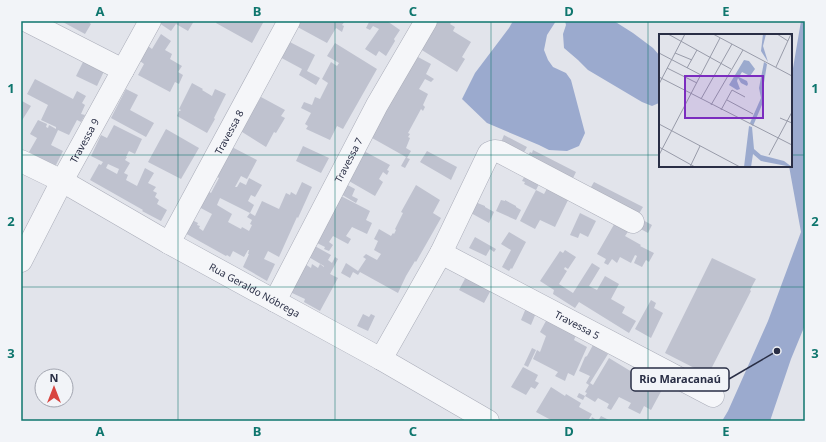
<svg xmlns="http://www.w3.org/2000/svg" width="826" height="442" font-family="'Noto Sans',sans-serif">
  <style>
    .water { fill: #9baace }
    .building { fill: #bfc2cf; fill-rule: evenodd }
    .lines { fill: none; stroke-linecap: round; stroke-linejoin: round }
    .minor-casing { stroke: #aaadb9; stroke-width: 23 }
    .minor { stroke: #f5f6f9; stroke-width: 22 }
    .grid { fill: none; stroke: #0f766e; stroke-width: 1; stroke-opacity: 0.55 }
    .labels { text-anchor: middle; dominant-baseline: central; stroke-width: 3; stroke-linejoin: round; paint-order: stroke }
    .street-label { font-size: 10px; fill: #292e45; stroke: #f2f4f8 }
    .inset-road { fill: none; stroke: #989ba9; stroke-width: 1 }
    .view { fill: #7b2cbf; fill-opacity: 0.15; stroke: #7b2cbf; stroke-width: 2 }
    .inset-edge { fill: none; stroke: #292e45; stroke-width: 2 }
    .leader { fill: none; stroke: #292e45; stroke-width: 1.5 }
    .callout-dot { fill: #292e45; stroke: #f2f4f8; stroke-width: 1.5 }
    .callout { fill: #f2f4f8; stroke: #292e45; stroke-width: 1.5 }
    .callout-label { font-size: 11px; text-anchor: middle; font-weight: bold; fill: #292e45 }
    .neatline { fill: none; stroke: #0f766e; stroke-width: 1.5 }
    .grid-label { font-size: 13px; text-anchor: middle; font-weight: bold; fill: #0f766e }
  </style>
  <rect width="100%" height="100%" fill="#e2e4eb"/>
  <path class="water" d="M513 21H556L547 35 544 50 548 60 553 67 566 73 571 80 585 133 579 146 567 151 549 150 539 145 487 123 462 99 475 73 509 28Z
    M565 21H614L633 33 653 48 660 56V102L659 103 652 106 642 102 588 70 578 60 564 48 563 34 566 25Z
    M801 21H805V325L791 359 770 421H722L728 411 768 321 801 232 789 166H791V80Z"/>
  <path class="building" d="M61 21H87L91 24 85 34Z
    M160 21H194L188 31 176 24 171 31 159 23Z
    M217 21H246L249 22V21H264L252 43 216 23Z
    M294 21H345L342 25 344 26 342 32 336 28 327 43 292 24Z
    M367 21H387L400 30 394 39 395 41 386 56 379 51 376 56 365 49 379 29 373 26 370 30 366 28 369 22Z
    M438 21H452L450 24 455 27 453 31 471 42 462 57 465 59 457 72 417 47 429 36Z
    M161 34 171 41 165 50 172 54 170 59 182 66 178 72 183 75 179 84 175 82 170 92 138 75 144 64 140 61 148 46 152 49Z
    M284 39 315 55 307 71 320 78 316 85 299 75 302 69 276 55Z
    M335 43 377 69 343 129 337 126 330 140 306 129 308 126 305 124 311 113 301 108 304 102 312 105 315 97 320 99 328 83 322 79 331 62 337 66 339 63 327 56Z
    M418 57 431 64 426 74 434 79 431 82 425 79 419 89 428 94 423 105 425 107 423 111 421 109 408 133 410 134 408 137 410 138 406 148 411 151 407 158 410 159 405 168 401 166 406 157 365 134Z
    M85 58 106 67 97 86 76 76Z
    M35 79 73 99 77 91 86 96 82 103 85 105 81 114 85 115 81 122 77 120 69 135 58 130 51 145 63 151 55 167 29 152 37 138 30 134 38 120 47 124 46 127 48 128 49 125 56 129V127L41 120 48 105 27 94Z
    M192 83 203 89 202 90 212 96 215 89 226 94 214 118 215 119 207 133 177 116 179 111H180L181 110 179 109Z
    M126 89 138 95 130 110 154 123 146 137 111 118Z
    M261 97 285 110 281 116 285 118 276 133 274 132 266 147 239 130 249 117Z
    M22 101 31 106 21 122V102Z
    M114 125 142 139 135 154 129 151 126 157H127L125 160 130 163 124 173 128 175 126 180 137 186 145 168 154 173 148 183 156 187 153 191 157 193 155 197 159 200 157 204 167 210 161 221 142 211 143 210 90 180 99 164 101 165 103 162 91 156 101 135 107 138ZM108 164 119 169 117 174 106 168Z
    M166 129 199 148 181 179 148 162Z
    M504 135 527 147 522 156 500 145Z
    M230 146 257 160 247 179 241 176 235 187H237L240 182 246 185 249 178 262 185 255 197 251 195 248 201 254 205 250 213 220 198 217 205 232 214 228 222 241 229 242 227 249 231 252 225 250 224 252 220 247 217 250 213 255 216 262 201 279 209 286 193 290 195 291 192 296 195 302 182 312 187 298 218 297 217 279 257 268 251 264 259 275 264 267 281 243 267 249 254H248L249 250H248L244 257 233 251 230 257 227 255 226 256 183 232 190 219 198 223 197 225 200 226 199 228 203 231 212 214 197 206 206 190 211 193 219 178 211 173Z
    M303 146 329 158 321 173 296 161Z
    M362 150 390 165 387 170 389 171 387 175 383 172 379 179 383 182 375 196 342 177Z
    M533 150 576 172 571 182 528 156 530 152 532 153Z
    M427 151 457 167 451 180 420 162Z
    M527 172 541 180 536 190 524 184 525 182 522 181Z
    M594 182 643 207 637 217 588 192Z
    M344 183 355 189 352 196 358 199 356 203 339 193Z
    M416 185 440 200 433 213 441 218 416 262 415 261 406 276 398 293 360 272 358 275 353 272 350 278 341 273 346 263 358 271 366 259 363 257 366 254 377 260 381 254 374 250 378 241 374 239 379 229 391 236 393 233 394 234 396 230 395 229 403 213 401 212Z
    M549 185 569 198 555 227 540 220 535 229 520 221 536 190 544 194Z
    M339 195 370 211 366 220 372 223 367 234 352 227 346 236 351 239 348 244 333 236 329 242 333 245 329 251 324 249 325 247 315 242Z
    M501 200 505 201V200L516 206V207L521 210 516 220 496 211Z
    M475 202 485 206V207L494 212 489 223 469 212Z
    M580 213 596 221 588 237 580 233 578 238 570 235Z
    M641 219 652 225 648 233 637 227Z
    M616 221 630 229 625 236 641 245 640 246 654 253 649 262 646 260 642 267 634 263 637 256 635 255 631 263 620 257 617 263 612 259 608 265 604 263 606 259 597 254Z
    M509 232 526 242 512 269 511 268 509 271 502 267 511 250 501 244Z
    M475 237 496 249 494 252 490 249 486 256 469 248Z
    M313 245 331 255 328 260 332 263 335 257 338 259 330 274 338 278 320 311 304 302 305 299 290 292 305 264 311 268 312 264 318 268 320 264 324 267V266L307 256Z
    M565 250 576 257 568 269 565 267 564 269 567 271 559 284 573 293 592 263 600 268 589 286 597 290 605 276 619 284 611 299 625 307 622 313 636 321 629 333 579 302 575 308 553 294 554 290 540 281 560 251 563 253Z
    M712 258 756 279 750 290 751 291 708 375 665 353Z
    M467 275 491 290 484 303 459 290Z
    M651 300 656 303 654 308 663 313 651 338 635 329Z
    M526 308 536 313 531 325 521 320Z
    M363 314 369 317 371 314 375 316 368 331 357 326Z
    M547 319 576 335 574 340 587 347 574 376 568 373 565 381 555 376 558 372 533 359 537 350 540 352 546 336 540 332Z
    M593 345 608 354 590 383 593 385 609 358 632 372 635 368 650 375 649 377 664 386 651 410 644 406 640 414 628 408 631 403 619 397 611 410 607 408 609 404 598 398 595 402 585 396 583 400 577 397 579 393 585 396 587 393 585 392 589 385 586 383 590 376 579 371 585 357 587 356Z
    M532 348 536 350 528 367 524 365Z
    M523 367 538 375 535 381 539 383 535 389 531 387 526 395 511 387Z
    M551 387 565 396 566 394 581 403 579 407 592 414 589 419 591 420 592 417 598 421 601 416 611 421H550L551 420 536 412Z"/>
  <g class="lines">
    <g class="minor-casing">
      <g id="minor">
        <path d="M27 21 123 70"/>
        <path id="s1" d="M21 161 62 181 169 243 381 359 488 421"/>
        <path id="s2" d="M169 243 289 21"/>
        <path id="s3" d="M441 253 713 396"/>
        <path id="s4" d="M21 261 62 181 150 21"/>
        <path id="s5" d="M275 301 377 105 426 21"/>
        <path d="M381 359 441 253 489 153C493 151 495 150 500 152L633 222"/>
      </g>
    </g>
    <use href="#minor" class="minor"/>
  </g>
  <path class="grid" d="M178 21V421M335 21V421M491 21V421M648 21V421M21 155H660M791 155H805M21 287H805"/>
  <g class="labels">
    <g class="street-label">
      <text stroke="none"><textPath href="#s2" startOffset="126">Travessa 8</textPath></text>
      <text stroke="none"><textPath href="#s4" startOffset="136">Travessa 9</textPath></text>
      <text stroke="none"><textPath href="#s5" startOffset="159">Travessa 7</textPath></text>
      <text stroke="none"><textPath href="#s1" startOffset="267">Rua Geraldo Nóbrega</textPath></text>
      <text stroke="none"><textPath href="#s3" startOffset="154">Travessa 5</textPath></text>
    </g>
  </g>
  <g transform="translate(659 34)">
    <rect width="133" height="133" fill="#e2e4eb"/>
    <path d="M104 0H107L104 12 109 28 102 17ZM85 26 90 27 96 35 91 42 83 38 80 43 88 47 89 50 88 52 82 49 79 44 78 47 81 55 78 56 70 51ZM105 28 108 30 104 55 105 66 94 92 91 89 102 64 100 54ZM90 92 93 93 95 115 102 121 125 127 133 133 102 127 94 120 92 133H85Z" fill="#9baace"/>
    <path class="inset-road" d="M9 0 72 35M54 0 133 42M118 0 129 7M0 19 42 41M16 19 33 26M117 33 132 0M8 34 38 49M28 34 38 16M0 43 133 111M0 50 26 0M42 65 73 10M68 66 94 80M52 71 84 16M62 76 73 56 86 63M121 84 133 89M0 90 81 133M0 113 36 133M0 121 61 4M110 121 133 78M31 133 41 112"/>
    <path class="view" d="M26 42H104V84H26Z"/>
    <rect width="133" height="133" class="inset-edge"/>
  </g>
  <path class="leader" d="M777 351L729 379"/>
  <circle class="callout-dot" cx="777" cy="351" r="4"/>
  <rect class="callout" x="631" y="368" width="98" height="23" rx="4"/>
  <g class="callout-label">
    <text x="680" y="383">Rio Maracanaú</text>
  </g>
  <rect width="826" height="442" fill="none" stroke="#f2f4f8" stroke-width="44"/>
  <g transform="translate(54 388)"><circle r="19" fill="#f2f4f8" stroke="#a2a5b0"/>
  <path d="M0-3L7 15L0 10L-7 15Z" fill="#d84540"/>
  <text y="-6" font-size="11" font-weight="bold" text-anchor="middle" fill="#292e45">N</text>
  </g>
  <rect x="22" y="22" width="782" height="398" class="neatline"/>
  <g class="grid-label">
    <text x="100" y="16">A</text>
    <text x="257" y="16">B</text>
    <text x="413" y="16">C</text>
    <text x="569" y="16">D</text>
    <text x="726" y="16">E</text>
    <text x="11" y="93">1</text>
    <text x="815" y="93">1</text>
    <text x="11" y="226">2</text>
    <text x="815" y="226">2</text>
    <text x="11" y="358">3</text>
    <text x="815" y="358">3</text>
    <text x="100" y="436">A</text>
    <text x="257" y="436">B</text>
    <text x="413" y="436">C</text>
    <text x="569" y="436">D</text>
    <text x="726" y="436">E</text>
  </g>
</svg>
